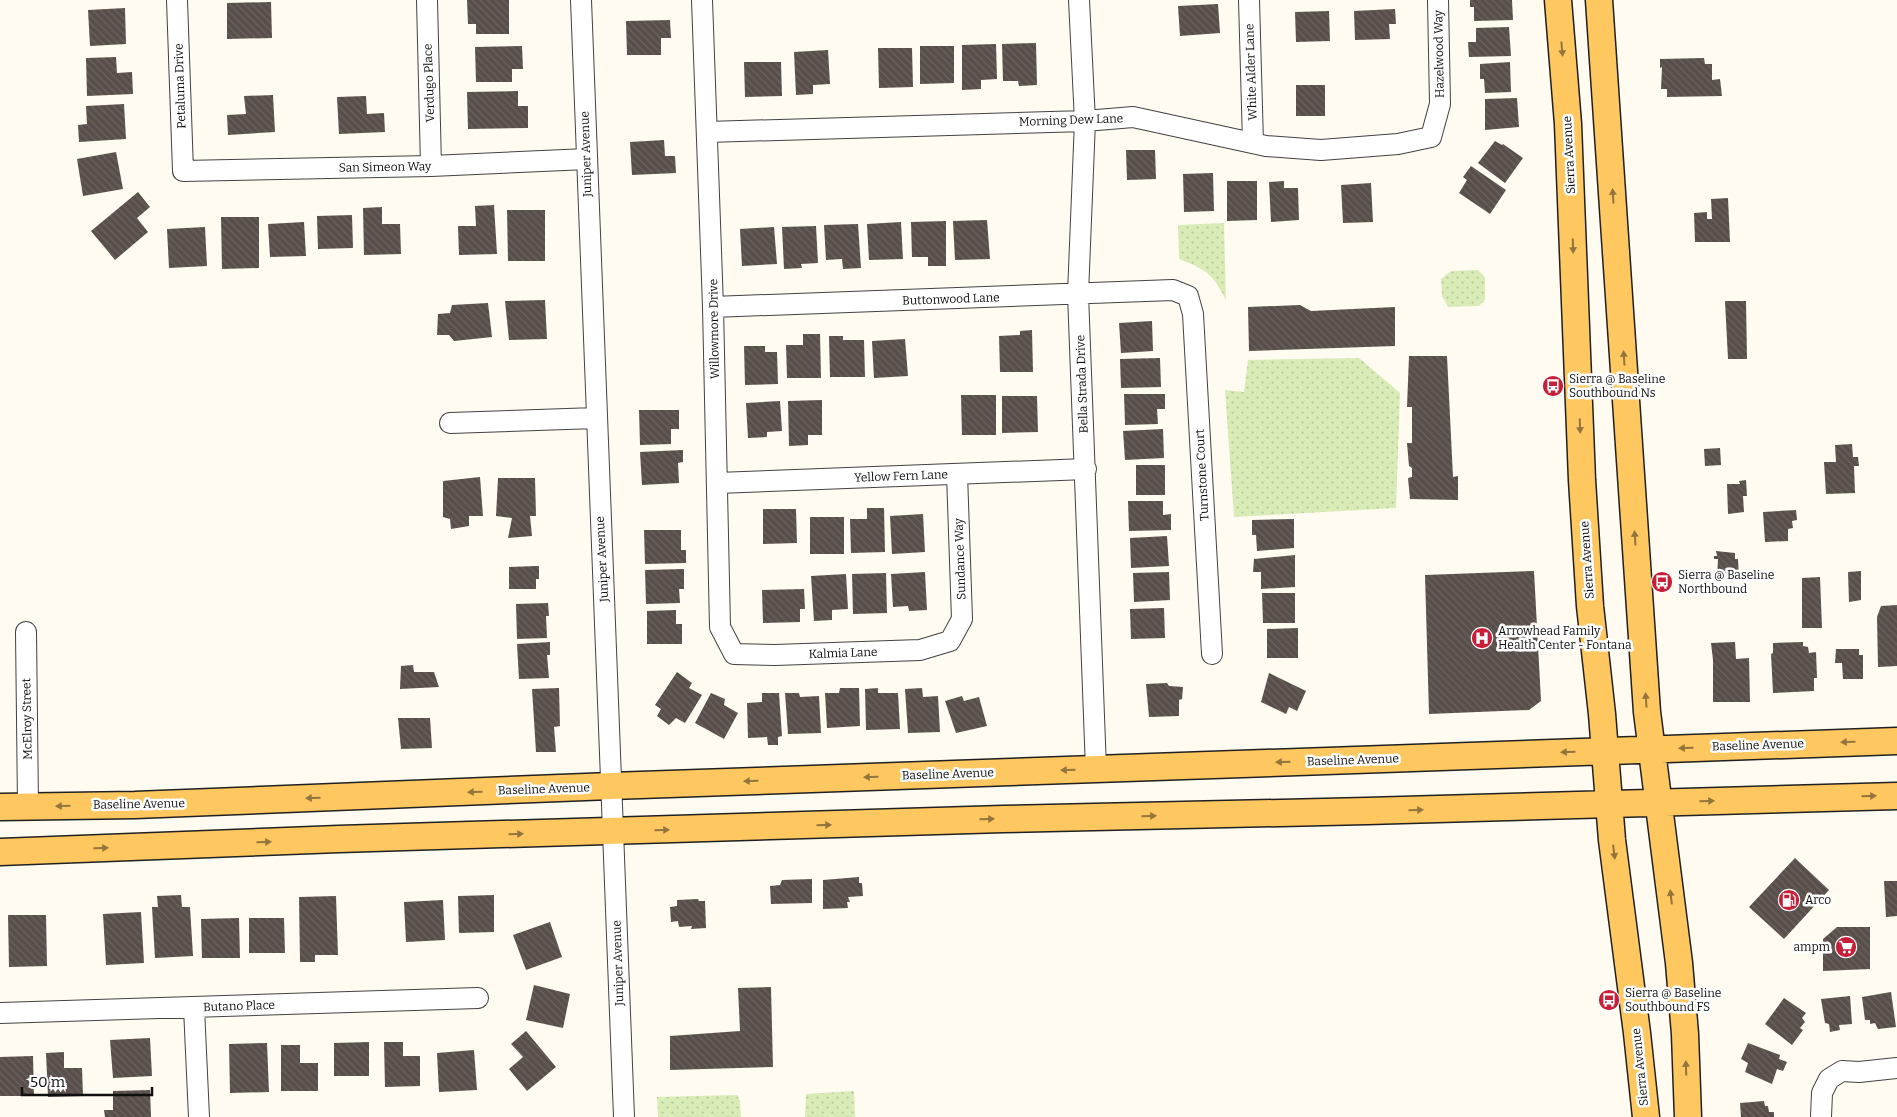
<svg xmlns="http://www.w3.org/2000/svg" width="1897" height="1117" font-family="Bitter,serif">
  <style>
    .grass { fill: url(#grass-dots) }
    .building { fill: url(#building-back-hatch) }
    .lines { fill: none; stroke-linecap: round; stroke-linejoin: round }
    .minor-casing { stroke: #424242; stroke-width: 22 }
    .major-casing { stroke: #202020; stroke-width: 29 }
    .minor { stroke: #fff; stroke-width: 20 }
    .major { stroke: #ffc760; stroke-width: 26 }
    .oneway { fill: #93743c }
    .labels { text-anchor: middle; dominant-baseline: central; stroke-width: 5; stroke-linejoin: round; paint-order: stroke }
    .street-label { font-size: 12px; fill: #0f0f0f; stroke: #fff }
    .poi-label { font-size: 12px; fill: #0f0f0f; stroke: #fff; text-anchor: start }
  </style>
  <defs>
    <pattern id="grass-dots" width="8" height="8" patternUnits="userSpaceOnUse" patternTransform="scale(1.25)"><rect width="8" height="8" fill="#d9ecb7"/><path d="M2 2h.1M6 6h.1" fill="none" stroke="#b9c99c" stroke-width="1.8" stroke-linecap="round"/></pattern>
    <pattern id="building-back-hatch" width="6" height="6" patternUnits="userSpaceOnUse" patternTransform="scale(1.25)"><rect width="6" height="6" fill="#584e4a"/><path d="M-1 5l2 2M0 0l6 6M5-1l2 2" fill="none" stroke="#6b6360"/></pattern>
  </defs>
  <rect width="100%" height="100%" fill="#fffbf0"/>
  <path class="grass" d="M1224 223 1226 300C1212 273 1207 270 1179 259L1178 225Z
    M1478 270 1485 277V300L1479 306 1448 307 1442 296 1441 279 1451 271Z
    M1359 358 1400 393 1396 508 1234 517 1225 390 1244 392 1248 360Z
    M854 1091 855 1117H805L806 1094Z
    M737 1095 740 1101 741 1117H658L657 1097Z"/>
  <path class="building" d="M467 0H509V34H476V24H468Z
    M1470 0H1512L1513 20 1474 21V7H1470Z
    M271 2 272 38 227 39V3Z
    M1218 4 1220 33 1180 36 1178 6Z
    M125 8 126 44 90 46 88 10Z
    M1395 9 1396 24H1389L1390 39 1355 40 1354 11Z
    M1329 11 1330 41 1296 42 1295 12Z
    M670 20 671 38H661V55H627L626 21Z
    M1509 27 1511 56 1469 57 1468 42H1476V28Z
    M1036 43 1037 85 1019 86 1018 81H1003L1002 44Z
    M996 44 997 79 981 80V89L962 90V45Z
    M522 46 523 69H512V82H476L475 47Z
    M920 46H954V83L920 84Z
    M878 48H912L913 87 879 88Z
    M828 50 830 84 813 85V94L796 95 794 52Z
    M116 57 117 73 132 72 133 94 87 96 86 58Z
    M1704 58 1705 64H1712V80L1720 79 1722 96 1667 97V89H1661L1662 67 1660 68V59Z
    M744 62H781L782 96 745 97Z
    M1510 62 1511 92 1485 93 1484 79H1480V64Z
    M1296 85H1325V116H1296Z
    M518 91V106H528V128L468 129 467 92Z
    M273 95 275 132 228 135 227 115 246 114 244 96Z
    M366 96 367 114 384 113 385 132 339 134 337 97Z
    M1517 98 1519 127 1485 130V99Z
    M124 104 126 139 79 142 78 125 87 124 86 106Z
    M664 140 665 156H675L676 173 632 175 630 142Z
    M1495 141 1502 145 1503 144 1523 158 1505 183 1478 163Z
    M1126 150H1155L1156 179 1127 180Z
    M116 152 123 189 83 196 77 159Z
    M1471 166 1506 190 1490 214 1459 193 1467 180 1463 177Z
    M1213 173 1214 211 1184 212 1183 174Z
    M1227 181H1257V220L1227 221Z
    M1284 181V188H1298L1299 220 1271 222 1269 182Z
    M1371 183 1373 222 1343 223 1341 185Z
    M138 192 150 207 137 218 148 232 115 260 91 231Z
    M1728 198 1730 242H1695L1694 213 1707 212V219H1712L1711 199Z
    M494 205 497 254 459 255 458 226H476L475 206Z
    M382 207V224H400L401 254 364 255 363 208Z
    M507 210H545V261H508Z
    M352 215 353 248 318 249 317 216Z
    M221 217H259V268L222 269Z
    M987 220 990 259 955 260 953 221Z
    M946 221V266H928V257H912L911 222Z
    M304 222 306 256 270 257 268 224Z
    M901 222 903 259 869 260 867 224Z
    M858 224 861 268 843 269 842 259 826 260 824 225Z
    M816 226 818 263 801 264 802 268 784 269 782 227Z
    M205 227 207 266 169 268 167 229Z
    M774 227 777 264 742 266 740 229Z
    M545 300 547 339 509 340 505 301Z
    M1725 301H1746L1747 359H1728Z
    M488 303 492 337 454 341 449 335H437L438 314 450 313 452 305Z
    M1300 305 1311 311 1395 307V346L1249 351 1248 307Z
    M1152 321 1153 351 1121 353 1119 323Z
    M1032 330 1033 372H1000L999 336 1020 335V331Z
    M803 334H820L821 378H787L786 345H803Z
    M829 336H843V340H864L865 377H830Z
    M905 339 908 376 874 378 872 341Z
    M744 346H765V352H777L778 384 745 385Z
    M1409 356H1447L1453 477 1458 476V500L1410 499 1408 478 1412 477V468L1409 466 1407 443H1412V407H1407Z
    M1160 358 1161 387 1121 388 1120 359Z
    M1124 394H1165V409H1157L1158 424 1125 425Z
    M961 395H996V435H962Z
    M1002 396H1037L1038 432 1002 433Z
    M822 400V435H808V445L789 446 788 401Z
    M780 401 782 431 767 432V437L748 438 746 403Z
    M639 410H679V429H671V444L640 445Z
    M1163 429 1164 458 1125 460 1123 431Z
    M1852 444 1853 457H1858L1859 466H1854L1855 493 1826 494 1824 462H1836L1835 445Z
    M1720 448 1721 465 1705 466 1704 449Z
    M683 450V462L678 463 679 483 642 485 640 452Z
    M1136 465H1165V495H1136Z
    M480 477 483 516H469V526L451 529 450 519 443 517V481Z
    M498 478H535L536 516H530L532 536 508 538 512 518 496 516Z
    M1746 480 1747 496H1743L1744 512 1728 514 1727 484H1740L1739 481Z
    M1128 501H1163V515L1171 514V530L1129 531Z
    M867 508H884L885 552 851 553 850 519H867Z
    M763 509H796L797 543 763 544Z
    M1796 510 1797 520 1792 521 1793 528 1788 529V541L1765 542 1763 512Z
    M923 514 925 552 892 554 890 516Z
    M810 517H844V554H810Z
    M1294 519V548L1257 551 1256 535H1252V520Z
    M644 530H681V550H686V563L645 564Z
    M1167 536 1169 566 1131 568 1130 538Z
    M1716 551 1735 553V559H1738L1739 578H1717L1718 559H1714V556H1717Z
    M1295 555V587L1261 589V572H1253L1254 559Z
    M536 566H539V579H536V589H509V567Z
    M684 569V589H679L680 603 646 604 645 570Z
    M1534 571 1541 701 1529 710 1429 714 1425 575Z
    M1861 571V600L1849 602 1848 572Z
    M925 572 927 610 909 611 908 606 893 607 891 574Z
    M1169 572 1170 600 1134 602 1133 573Z
    M886 573 887 613 853 614 852 574Z
    M846 574 848 609 832 610V620L814 621 811 576Z
    M1820 577 1822 628H1802V578Z
    M804 589 805 609H800V622L763 623 762 590Z
    M1262 593H1295V623H1263Z
    M548 603 549 616H546L547 638 517 639 516 604Z
    M1897 605V666L1878 667 1877 617 1881 606Z
    M1164 608 1165 638 1131 639 1130 609Z
    M676 610V624H682V644H647V611Z
    M1298 628V658H1267V629Z
    M550 642V655H547L549 678 519 679 517 644Z
    M1735 642 1736 659 1749 658 1750 702H1713V660L1711 643Z
    M1803 642V646L1808 647 1809 653 1816 652 1817 678H1814V691L1773 693 1771 654 1773 653V643Z
    M1836 649H1859V655H1863V679H1843L1842 663H1835Z
    M413 665 414 672H434L439 687 400 689 401 666Z
    M677 672 692 683 689 688 702 695 685 723 676 718 669 725 657 716 661 709 655 705Z
    M1269 673 1306 691 1297 711 1289 707 1286 714 1261 702Z
    M1167 683 1169 686 1183 687 1182 699 1179 700V716L1149 717 1146 684Z
    M559 688 560 726 554 727 556 752H536L532 689Z
    M840 688H859L860 726 827 728 825 693H839Z
    M878 688V693H898L900 729 866 730 865 689Z
    M922 688 923 697 938 696 940 732 908 733 905 689Z
    M711 693 725 699 724 705 738 713 724 739 695 723Z
    M762 693H779L782 736 778 737V745H768L767 737 748 738 747 703 762 702Z
    M785 693H799L800 697 819 696 821 733 788 734Z
    M962 696 964 701 979 697 987 726 956 733 945 701Z
    M398 718H430L432 748 401 749Z
    M1795 858 1829 890 1784 939 1749 907Z
    M859 877V883H862L863 896 848 897 850 902H847L848 908 823 909V880Z
    M812 879V903L771 904 770 886 780 885 782 880Z
    M1884 881H1897V916L1886 917Z
    M181 895 182 907H190L193 956 155 958 152 907H158L157 896Z
    M494 895V932L459 933 458 896Z
    M336 896 338 955H315V962H300L299 897Z
    M698 899 699 901H705L706 928 691 929 692 926 679 927 678 921 671 922 670 907 677 906V900Z
    M443 900 445 940 406 942 404 902Z
    M141 912 144 963 106 965 103 914Z
    M8 915H46L47 966 9 967Z
    M239 918 240 958H202L201 919Z
    M249 918H284L285 953H249Z
    M550 922 562 957 526 970 513 935Z
    M1837 927H1870V969L1823 971V939Z
    M534 985 570 994 563 1028 526 1020Z
    M771 987 773 1067 670 1070V1036L740 1031 738 988Z
    M1891 992 1896 1027 1878 1029 1875 1023 1870 1024V1020H1865L1862 997Z
    M1850 996 1852 1024 1839 1025 1840 1030 1830 1032 1829 1024 1825 1023 1821 999Z
    M1784 998 1806 1013 1802 1018 1805 1022 1800 1028 1803 1030 1792 1045 1765 1024Z
    M526 1031 556 1067 527 1091 509 1069 523 1057 511 1044Z
    M150 1038 152 1076 113 1078 110 1040Z
    M369 1042V1076H334V1043Z
    M384 1042H403V1056H420V1086L385 1087Z
    M267 1043 269 1092 230 1093 229 1044Z
    M1748 1043 1780 1055 1779 1059 1787 1062 1783 1071 1777 1069 1772 1084 1745 1072 1748 1063 1741 1059Z
    M281 1045H300V1063H318V1091H281Z
    M474 1050 477 1090 439 1092 437 1053Z
    M64 1052V1068H82L83 1096 48 1097 46 1053Z
    M33 1056 34 1096H0V1057Z
    M150 1090 151 1117H105L104 1110H113V1091Z
    M1764 1101 1765 1106H1768L1769 1112H1774V1117H1741L1740 1103Z"/>
  <g class="lines">
    <g class="minor-casing">
      <path id="minor" d="M177 0 183 171 431 166 587 159
        M427 0 431 166
        M581 0 624 1117
        M702 0 713 307 720 627 734 654 775 655 920 650 950 641 962 619 957 474
        M1079 0 1085 121 1078 294 1096 769
        M1249 0 1253 143
        M707 132 1085 121 1133 117 1266 146 1321 150 1398 144 1431 137 1440 104 1438 0
        M713 307 1173 290 1188 296 1193 314 1212 654
        M450 423 596 418
        M717 483 1086 469
        M26 632 28 806
        M194 1008 199 1117
        M0 1013 478 998
        M1821 1117 1822 1093 1829 1079 1842 1071 1859 1072 1897 1068"/>
    </g>
    <g class="major-casing">
      <path id="major" d="M1558 0 1568 124 1582 480 1590 606 1602 714 1612 840 1637 1033 1646 1117
        M1599 0 1647 712 1679 963 1685 1034 1688 1117
        M0 807 135 805 611 786 1897 741
        M0 852 339 839 1003 819 1367 811 1897 796"/>
    </g>
    <use href="#minor" class="minor"/>
    <use href="#major" class="major"/>
  </g>
  <defs><path id="oneway-solid" d="M-6-.8H1V-3.2L6.5 0L1 3.2V.8H-6Z" transform="scale(1.25)"/></defs>
  <g class="oneway">
    <use href="#oneway-solid" transform="translate(1562 49) rotate(85)"/>
    <use href="#oneway-solid" transform="translate(1613 196) rotate(-94)"/>
    <use href="#oneway-solid" transform="translate(1573 246) rotate(88)"/>
    <use href="#oneway-solid" transform="translate(1624 358) rotate(-94)"/>
    <use href="#oneway-solid" transform="translate(1580 426) rotate(88)"/>
    <use href="#oneway-solid" transform="translate(1635 538) rotate(-94)"/>
    <use href="#oneway-solid" transform="translate(1646 700) rotate(-94)"/>
    <use href="#oneway-solid" transform="translate(1848 742) rotate(178)"/>
    <use href="#oneway-solid" transform="translate(1686 748) rotate(178)"/>
    <use href="#oneway-solid" transform="translate(1568 752) rotate(178)"/>
    <use href="#oneway-solid" transform="translate(1283 762) rotate(178)"/>
    <use href="#oneway-solid" transform="translate(1068 770) rotate(178)"/>
    <use href="#oneway-solid" transform="translate(871 777) rotate(178)"/>
    <use href="#oneway-solid" transform="translate(751 781) rotate(178)"/>
    <use href="#oneway-solid" transform="translate(475 792) rotate(178)"/>
    <use href="#oneway-solid" transform="translate(1869 796) rotate(-1)"/>
    <use href="#oneway-solid" transform="translate(313 798) rotate(178)"/>
    <use href="#oneway-solid" transform="translate(1707 801) rotate(-1)"/>
    <use href="#oneway-solid" transform="translate(63 806) rotate(179)"/>
    <use href="#oneway-solid" transform="translate(1416 810) rotate(-2)"/>
    <use href="#oneway-solid" transform="translate(1149 816) rotate(-1)"/>
    <use href="#oneway-solid" transform="translate(987 819) rotate(-2)"/>
    <use href="#oneway-solid" transform="translate(824 825) rotate(-2)"/>
    <use href="#oneway-solid" transform="translate(662 830) rotate(-2)"/>
    <use href="#oneway-solid" transform="translate(516 834) rotate(-2)"/>
    <use href="#oneway-solid" transform="translate(264 842) rotate(-2)"/>
    <use href="#oneway-solid" transform="translate(101 848) rotate(-2)"/>
    <use href="#oneway-solid" transform="translate(1614 852) rotate(83)"/>
    <use href="#oneway-solid" transform="translate(1671 897) rotate(-97)"/>
    <use href="#oneway-solid" transform="translate(1686 1068) rotate(-92)"/>
  </g>
  <defs>
    <g id="bus-disc" transform="scale(1.125)"><circle r="9.5" fill="#c71e39" stroke="#fff"/><path d="M-5-6H5V4H4V6H2V4H-2V6H-4V4H-5ZM-3.5-4V0h7V-4ZM-3.5 1.2v1.5H-2V1.2ZM2 1.2v1.5H3.5V1.2Z" fill="#fff"/></g>
    <g id="hospital-disc" transform="scale(1.125)"><circle r="9.5" fill="#c71e39" stroke="#fff"/><path d="M-5-5h3v3.5h4V-5h3V5h-3V1.5h-4V5h-3Z" fill="#fff"/></g>
    <g id="fuel-disc" transform="scale(1.125)"><circle r="9.5" fill="#c71e39" stroke="#fff"/><path d="M-5.5-6h7V0h2V4h1.3V-2.5L3-4.5l.8-.8L6-3V5H2.5V1h-1V6h-7ZM-4.2-4.7v3.2H.2V-4.7Z" fill="#fff"/></g>
    <g id="supermarket-disc" transform="scale(1.125)"><circle r="9.5" fill="#c71e39" stroke="#fff"/><path d="M-6-5.5h2.5l.6 2H6L4.5 2H-2.5L-4.4-4H-6ZM-1.5 3.2a1.3 1.3 0 1 0 .1 0ZM3 3.2a1.3 1.3 0 1 0 .1 0Z" fill="#fff"/></g>
  </defs>
  <g fill-rule="evenodd">
    <use href="#bus-disc" x="1553" y="386"/>
    <use href="#bus-disc" x="1662" y="582"/>
    <use href="#hospital-disc" x="1482" y="638"/>
    <use href="#fuel-disc" x="1789" y="900"/>
    <use href="#supermarket-disc" x="1846" y="947"/>
    <use href="#bus-disc" x="1609" y="1000"/>
  </g>
  <g class="labels">
    <g class="street-label">
      <text transform="translate(1439 54) rotate(-91)">Hazelwood Way</text>
      <text transform="translate(1251 72) rotate(-92)">White Alder Lane</text>
      <text transform="translate(429 83) rotate(-92)">Verdugo Place</text>
      <text transform="translate(180 86) rotate(-92)">Petaluma Drive</text>
      <text transform="translate(1071 120) rotate(-2)">Morning Dew Lane</text>
      <text transform="translate(586 154) rotate(-92)">Juniper Avenue</text>
      <text transform="translate(1569 155) rotate(-93)">Sierra Avenue</text>
      <text transform="translate(385 167) rotate(-1)">San Simeon Way</text>
      <text transform="translate(951 299) rotate(-2)">Buttonwood Lane</text>
      <text transform="translate(714 329) rotate(-91)">Willowmore Drive</text>
      <text transform="translate(1082 384) rotate(-92)">Bella Strada Drive</text>
      <text transform="translate(1202 475) rotate(-93)">Turnstone Court</text>
      <text transform="translate(901 476) rotate(-2)">Yellow Fern Lane</text>
      <text transform="translate(602 559) rotate(-93)">Juniper Avenue</text>
      <text transform="translate(960 559) rotate(-92)">Sundance Way</text>
      <text transform="translate(1587 560) rotate(-94)">Sierra Avenue</text>
      <text transform="translate(843 653) rotate(-2)">Kalmia Lane</text>
      <text transform="translate(27 719) rotate(-91)">McElroy Street</text>
      <text transform="translate(1758 745) rotate(-2)">Baseline Avenue</text>
      <text transform="translate(1353 760) rotate(-2)">Baseline Avenue</text>
      <text transform="translate(948 774) rotate(-2)">Baseline Avenue</text>
      <text transform="translate(544 789) rotate(-2)">Baseline Avenue</text>
      <text transform="translate(139 804) rotate(-1)">Baseline Avenue</text>
      <text transform="translate(618 963) rotate(-92)">Juniper Avenue</text>
      <text transform="translate(239 1006) rotate(-2)">Butano Place</text>
      <text transform="translate(1640 1067) rotate(-96)">Sierra Avenue</text>
    </g>
    <g class="poi-label">
      <text x="1569" y="379">Sierra @ Baseline<tspan x="1569" dy="14">Southbound Ns</tspan></text>
      <text x="1678" y="575">Sierra @ Baseline<tspan x="1678" dy="14">Northbound</tspan></text>
      <text x="1498" y="631">Arrowhead Family<tspan x="1498" dy="14">Health Center - Fontana</tspan></text>
      <text x="1805" y="900">Arco</text>
      <text x="1830" y="947" text-anchor="end">ampm</text>
      <text x="1625" y="993">Sierra @ Baseline<tspan x="1625" dy="14">Southbound FS</tspan></text>
    </g>
  </g>
  <path d="M22 1087v8h130v-8" fill="none" stroke="#0f0f0f" stroke-width="2.5"/>
  <text x="30" y="1087" font-size="15" fill="#0f0f0f" stroke="#ffffff" stroke-width="4" paint-order="stroke">50 m</text>
</svg>
